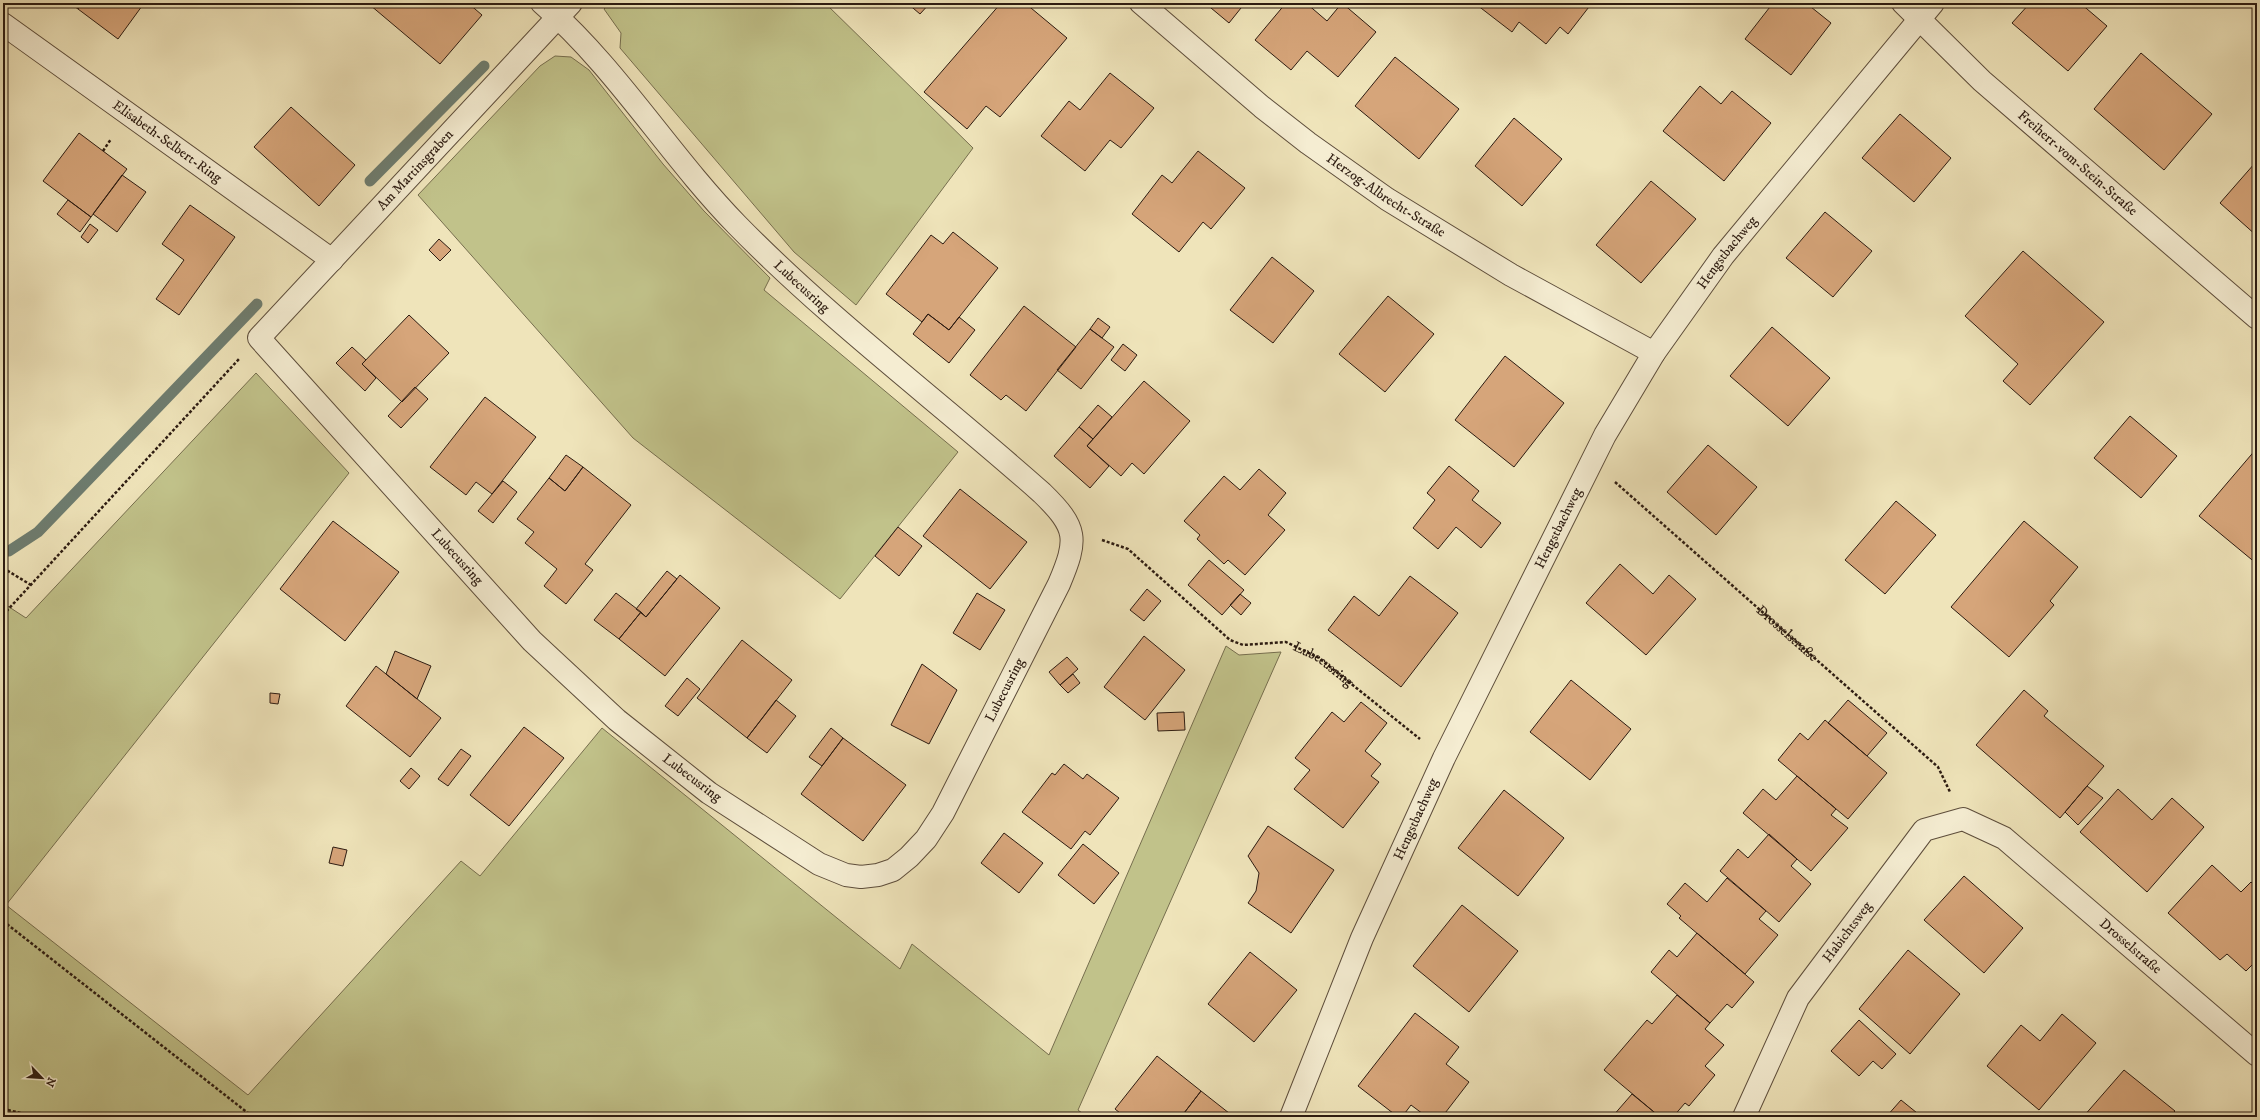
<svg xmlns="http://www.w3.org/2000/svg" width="2260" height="1120" font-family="'IM FELL DW Pica',serif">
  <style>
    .green { fill: #c1c28a; stroke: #766e4e }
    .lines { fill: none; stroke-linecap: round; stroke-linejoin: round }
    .stream { stroke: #6e7d70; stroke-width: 11 }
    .building { fill: #d6a57a; stroke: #2c1b11 }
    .street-casing { stroke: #5d4d3b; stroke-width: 24 }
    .path { stroke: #2c1b11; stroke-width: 2.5; stroke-dasharray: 3 2; stroke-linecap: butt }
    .street { stroke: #f5edd2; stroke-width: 22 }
    .labels { text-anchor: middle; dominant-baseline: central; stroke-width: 3; stroke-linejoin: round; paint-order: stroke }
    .street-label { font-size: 14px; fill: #2c1b11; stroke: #f5edd2 }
  </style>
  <rect width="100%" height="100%" fill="#efe4ba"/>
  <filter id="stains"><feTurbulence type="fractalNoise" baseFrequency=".005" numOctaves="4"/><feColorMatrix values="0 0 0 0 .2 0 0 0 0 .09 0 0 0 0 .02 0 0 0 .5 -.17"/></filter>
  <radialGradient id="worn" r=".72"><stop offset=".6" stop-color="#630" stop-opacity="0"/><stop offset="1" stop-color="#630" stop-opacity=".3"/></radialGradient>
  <path class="green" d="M610 3H825L973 148 856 305 794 252 620 48 621 33 604 9Z
    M555 56 571 57 589 70 663 164 704 211 770 278 764 290 958 452 840 599 633 438 418 195 540 66Z
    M256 373 349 473 6 905 248 1095 461 861 480 876 602 728 900 969 912 944 1049 1055 1226 646 1239 655 1281 652 1078 1110 1087 1117H3V603L26 618Z"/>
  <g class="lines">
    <path class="stream" d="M370 181 484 66
      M9 551 38 532 257 304"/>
  </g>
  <path class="building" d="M70 3H83L78 9Z
    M83 3H138L142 6 118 39 78 9Z
    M371 3H468L482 15 440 64 370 5Z
    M907 3H930L920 14Z
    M1001 3H1025L1067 38 1000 117 986 106 967 129 924 92Z
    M1205 3H1245L1229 23Z
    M1286 3H1306L1327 21 1342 3 1376 32 1338 77 1307 51 1291 70 1255 40Z
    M1479 3H1592L1568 34 1560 27 1546 44 1519 22 1512 32 1477 5Z
    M1773 3H1806L1831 23 1791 75 1745 39Z
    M2030 3H2080L2107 26 2068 71 2012 23Z
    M2141 53 2212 114 2164 170 2094 109Z
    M1395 57 1459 109 1419 159 1355 106Z
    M1110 73 1154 108 1121 148 1110 140 1085 171 1041 136 1069 101 1080 110Z
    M1700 86 1721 104 1732 91 1771 123 1724 181 1663 131Z
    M291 107 355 165 319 206 254 147Z
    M1900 114 1951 158 1914 202 1862 158Z
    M1514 118 1562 159 1522 206 1475 166Z
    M79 133 127 169 91 217 43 181Z
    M1198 151 1245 188 1211 229 1203 222 1179 252 1132 214 1162 175 1172 183Z
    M2255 163 2257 165V236L2220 203Z
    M122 175 146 192 117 232 93 214Z
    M1651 181 1696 219 1641 283 1596 245Z
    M68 200 91 217 80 232 57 214Z
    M190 205 235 237 179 315 156 299 184 260 162 244Z
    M1825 212 1872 251 1833 297 1786 258Z
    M90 224 98 230 88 243 81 237Z
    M953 232 998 268 949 330 928 314 922 322 886 294 931 235 943 244Z
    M439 239 451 250 440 261 429 250Z
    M2023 251 2104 322 2030 405 2003 381 2018 364 1965 316Z
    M1272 257 1314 291 1273 343 1230 310Z
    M1388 296 1434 334 1385 392 1339 354Z
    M1024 306 1076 347 1026 411 1006 395 1001 400 970 375Z
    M928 314 949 330 959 317 975 330 949 363 913 334Z
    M409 315 449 353 402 402 362 364Z
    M1098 318 1110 327 1102 338 1090 329Z
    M1772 327 1830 378 1788 426 1730 376Z
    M1090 329 1114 347 1081 389 1057 370Z
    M1123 344 1137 355 1125 371 1111 360Z
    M352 347 366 360 362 364 376 378 365 391 336 363Z
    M1505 356 1564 403 1514 467 1455 420Z
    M1144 381 1190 421 1144 474 1132 463 1121 476 1087 446Z
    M415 387 428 399 401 428 388 416Z
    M485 397 536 437 492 494 476 482 466 495 430 467Z
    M1098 405 1112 417 1093 439 1079 427Z
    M2130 416 2177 456 2141 498 2094 458Z
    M1079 427 1093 439 1087 446 1109 466 1090 488 1054 456Z
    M1708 445 1757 487 1716 535 1667 492Z
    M2257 448V564L2199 516Z
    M566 455 583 467 565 491 549 478Z
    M1449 466 1479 491 1472 500 1501 523 1481 548 1456 527 1438 549 1413 528 1435 500 1427 493Z
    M583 467 631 505 585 564 593 570 566 604 544 586 557 569 525 543 534 532 517 519 549 478 565 491Z
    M1259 469 1286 493 1268 515 1285 530 1245 575 1228 560 1224 564 1197 539 1200 535 1184 521 1224 476 1240 490Z
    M503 481 517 492 493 523 478 511Z
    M960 489 1027 542 990 589 923 536Z
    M1896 501 1936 535 1885 594 1845 560Z
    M333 521 399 572 345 641 280 589Z
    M2024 521 2078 567 2050 601 2054 605 2009 657 1951 607Z
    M898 527 922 546 899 576 875 556Z
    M1209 560 1244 590 1222 615 1188 585Z
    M1620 564 1653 594 1669 575 1696 599 1646 655 1586 603Z
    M667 571 677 579 646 617 636 609Z
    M680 575 720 608 665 676 619 639 641 612 646 617Z
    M1410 576 1458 613 1401 687 1328 630 1354 596 1379 616Z
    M1147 589 1161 601 1144 621 1130 610Z
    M616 593 641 612 619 639 594 620Z
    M977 593 1005 610 980 650 953 633Z
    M1240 594 1251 603 1241 615 1230 605Z
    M1144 636 1185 670 1145 720 1104 687Z
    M742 640 792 680 747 738 697 698Z
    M395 651 431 666 417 699 386 674Z
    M1067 657 1078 669 1060 685 1049 672Z
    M922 664 957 690 929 744 891 725Z
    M376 666 441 718 410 757 346 706Z
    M1073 674 1080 683 1068 693 1060 685Z
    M687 678 700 689 678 716 665 706Z
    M1571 680 1631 729 1590 780 1530 732Z
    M2024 690 2048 711 2044 716 2104 766 2060 818 1976 745Z
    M270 693 280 694 278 704 270 703Z
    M776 700 796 716 767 753 747 738Z
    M1848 700 1887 733 1867 756 1828 723Z
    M1361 702 1387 723 1365 751 1381 764 1371 776 1379 782 1343 828 1294 789 1310 770 1295 758 1332 712 1344 722Z
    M1184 712 1185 730 1158 731 1157 713Z
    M1825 720 1887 773 1848 819 1778 760 1800 733 1808 740Z
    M524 727 564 758 509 826 470 795Z
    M831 728 843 738 822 766 809 757Z
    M843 738 906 785 863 841 801 794Z
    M461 749 471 756 448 786 438 779Z
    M1064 764 1083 779 1087 774 1119 798 1090 835 1085 831 1071 849 1022 812 1052 773 1055 775Z
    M411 768 420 776 409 789 400 781Z
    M1797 776 1836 809 1831 815 1848 828 1811 871 1743 813 1763 789 1776 800Z
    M2087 786 2103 798 2078 825 2065 812Z
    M2118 789 2152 820 2172 798 2204 827 2147 892 2080 832Z
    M1504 790 1564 838 1518 896 1458 848Z
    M1268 826 1334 870 1291 933 1248 903 1256 891 1259 873 1248 856Z
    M1004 833 1043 863 1019 893 981 863Z
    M1769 834 1797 859 1791 866 1811 884 1779 922 1720 871 1738 849 1748 858Z
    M1083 844 1119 873 1094 904 1058 875Z
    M333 847 347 850 343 866 329 863Z
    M2212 865 2241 892 2251 882 2257 887V960L2246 971 2227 954 2220 960 2168 913Z
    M1964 876 2023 928 1984 973 1924 920Z
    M1727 878 1766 911 1759 919 1778 935 1745 974 1679 918 1681 916 1667 904 1685 883 1707 902Z
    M1462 905 1518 951 1469 1012 1413 966Z
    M1697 933 1754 982 1732 1008 1727 1004 1710 1023 1651 972 1669 950 1677 957Z
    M1908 950 1960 994 1910 1054 1859 1009Z
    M1250 952 1297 990 1254 1042 1208 1004Z
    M1677 995 1710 1023 1705 1029 1724 1045 1705 1066 1715 1075 1689 1106 1685 1103 1673 1117H1660L1604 1070 1647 1020 1652 1024Z
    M1415 1013 1459 1047 1446 1064 1469 1082 1442 1117H1427L1411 1105 1402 1117H1398L1358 1086Z
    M2062 1014 2096 1043 2039 1110 1987 1066 2021 1025 2040 1041Z
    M1859 1020 1896 1054 1882 1069 1873 1061 1859 1076 1831 1051Z
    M1157 1056 1201 1091 1181 1117H1125L1115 1109Z
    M2124 1070 2175 1111 2169 1117H2083Z
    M1201 1091 1234 1117H1181Z
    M1632 1094 1660 1117H1612Z
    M1901 1100 1922 1117H1886Z"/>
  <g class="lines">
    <g class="street-casing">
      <g id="street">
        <path id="s3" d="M542 3C617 68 668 154 737 225 832 322 941 403 1042 493 1078 528 1078 539 1059 584L943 813 926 839 909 857 893 870 878 875 861 877 846 875 819 864 709 793 617 720 532 641 259 338 558 17 571 3"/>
        <path id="s4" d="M1141 3 1262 107 1308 143 1387 199 1511 275 1654 353"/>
        <path id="s5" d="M1903 3 1982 81 2257 318"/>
        <path id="s6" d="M3 24 332 260"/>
        <path id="s7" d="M1291 1117 1362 938 1444 758 1605 435 1654 353 1723 256 1933 3"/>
        <path id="s8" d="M1744 1117 1798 998 1924 830 1963 819 2004 838 2257 1055"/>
      </g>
    </g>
    <g class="path">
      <path d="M103 151 111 139"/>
      <path id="s1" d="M1615 482 1938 767 1950 792"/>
      <path id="s2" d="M1102 540 1128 549 1230 640 1243 645 1286 642 1319 658 1420 739"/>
      <path d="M3 568 31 585"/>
      <path d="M3 615 239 359"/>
      <path d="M3 921 253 1117"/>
      <path d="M3 1109 39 1117"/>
    </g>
    <use href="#street" class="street"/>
  </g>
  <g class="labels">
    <g class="street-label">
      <text stroke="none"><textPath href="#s6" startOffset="202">Elisabeth-Selbert-Ring</textPath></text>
      <text stroke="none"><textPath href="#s5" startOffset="237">Freiherr-vom-Stein-Straße</textPath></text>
      <text stroke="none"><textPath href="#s3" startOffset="2217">Am Martinsgraben</textPath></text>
      <text stroke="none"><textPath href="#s4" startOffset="312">Herzog-Albrecht-Straße</textPath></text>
      <text stroke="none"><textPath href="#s7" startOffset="971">Hengstbachweg</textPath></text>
      <text stroke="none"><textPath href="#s3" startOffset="385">Lubecusring</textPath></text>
      <text stroke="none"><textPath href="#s7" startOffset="647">Hengstbachweg</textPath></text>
      <text transform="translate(457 557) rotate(48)">Lubecusring</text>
      <text stroke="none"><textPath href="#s1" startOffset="229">Drosselstraße</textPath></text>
      <text stroke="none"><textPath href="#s2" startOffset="265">Lubecusring</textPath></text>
      <text transform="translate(1005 690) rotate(-63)">Lubecusring</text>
      <text transform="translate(692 778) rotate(37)">Lubecusring</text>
      <text stroke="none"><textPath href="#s7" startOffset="323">Hengstbachweg</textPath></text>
      <text stroke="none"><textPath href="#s8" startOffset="213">Habichtsweg</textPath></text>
      <text stroke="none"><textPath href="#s8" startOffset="593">Drosselstraße</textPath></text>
    </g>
  </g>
  <rect width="2260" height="1120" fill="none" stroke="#efe4ba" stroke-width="16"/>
  <rect x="4" y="4" width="2252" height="1112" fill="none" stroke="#2c1b11" stroke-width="2"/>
  <rect x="8" y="8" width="2244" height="1104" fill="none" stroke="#2c1b11"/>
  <g transform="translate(42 1078) rotate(115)" stroke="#f5edd2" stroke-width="3" paint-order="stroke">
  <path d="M0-3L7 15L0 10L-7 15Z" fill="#2c1b11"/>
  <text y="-6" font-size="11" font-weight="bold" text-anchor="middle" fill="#2c1b11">N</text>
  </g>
  <rect width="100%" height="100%" filter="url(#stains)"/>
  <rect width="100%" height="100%" fill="url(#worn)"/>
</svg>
